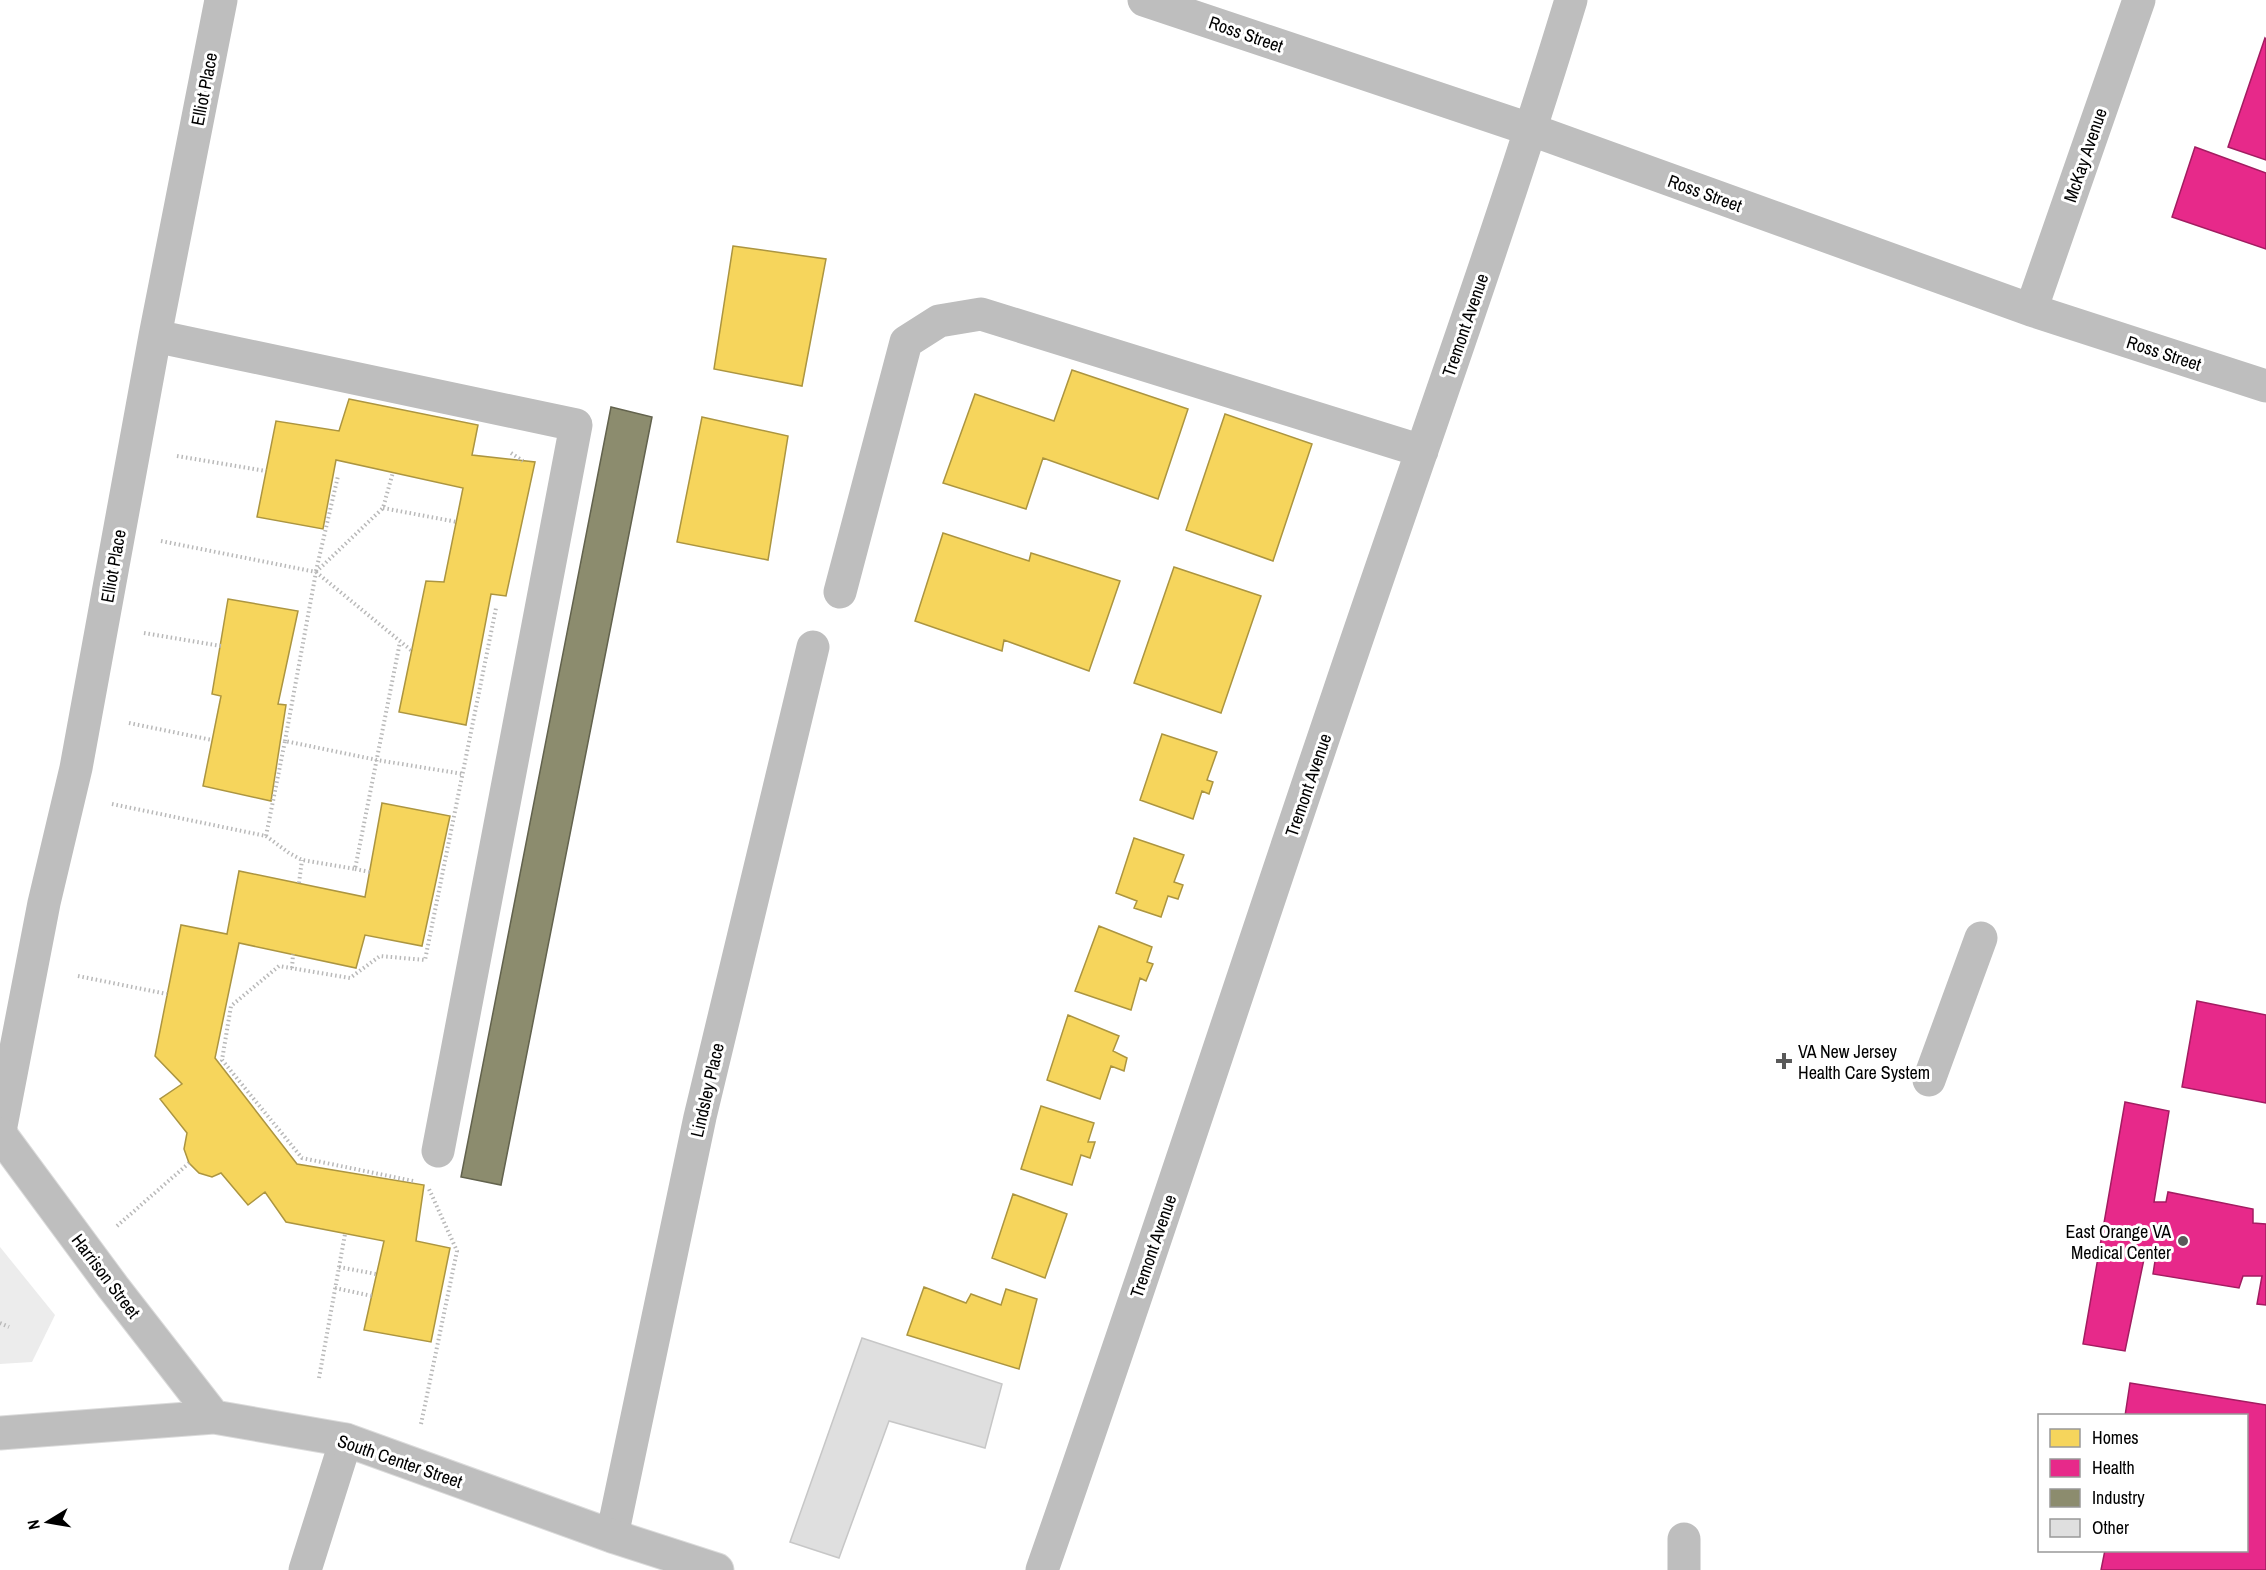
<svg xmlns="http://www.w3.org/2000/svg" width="2266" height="1570" font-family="'Archivo Narrow',sans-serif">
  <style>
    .green { fill: #ececec }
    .homes { fill: #f6d55c; stroke: #ac9540; stroke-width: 1.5 }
    .health { fill: #e7298a; stroke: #a21d61; stroke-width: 1.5 }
    .industry { fill: #8c8c6e; stroke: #62624d; stroke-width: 1.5 }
    .building { fill: #dfdfdf; stroke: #c7c7c7; stroke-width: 1.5 }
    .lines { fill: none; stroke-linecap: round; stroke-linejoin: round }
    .major-casing { stroke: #dbdbdb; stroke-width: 35 }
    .path { stroke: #b9b9b9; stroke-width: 4; stroke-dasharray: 1.5 3; stroke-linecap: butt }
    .minor { stroke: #bebebe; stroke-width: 33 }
    .major { stroke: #bebebe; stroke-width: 33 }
    .poi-dot { fill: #595959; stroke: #fff; stroke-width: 2 }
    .labels { text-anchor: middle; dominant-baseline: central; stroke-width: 6; stroke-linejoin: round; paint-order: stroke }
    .street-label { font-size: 18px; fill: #000; stroke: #fff }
    .poi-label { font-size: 18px; fill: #000; stroke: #fff; text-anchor: start }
  </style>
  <rect width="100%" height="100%" fill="#fff"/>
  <path class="green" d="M0 1247 55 1315 32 1362 0 1364Z"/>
  <path class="homes" d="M733 246 826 259 802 386 714 369Z
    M1072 370 1188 409 1158 499 1043 458 1026 509 943 483 975 394 1054 421Z
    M349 399 478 425 472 455 535 462 506 596 491 594 466 725 399 712 426 581 444 582 463 488 336 460 323 529 257 517 276 421 339 431Z
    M1225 414 1312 444 1273 561 1186 530Z
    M702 417 788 436 768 560 677 542Z
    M943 533 1029 561 1031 553 1120 581 1089 671 1004 640 1002 651 915 621Z
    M1174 567 1261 596 1221 713 1134 683Z
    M228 599 298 611 278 704 286 705 271 801 203 786 221 696 212 694Z
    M1162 734 1217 752 1207 780 1213 782 1209 794 1202 791 1193 819 1140 800Z
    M382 803 450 816 422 946 365 935 356 968 239 943 215 1058 297 1164 424 1185 416 1241 450 1248 431 1342 364 1330 384 1241 286 1222 265 1192 248 1205 221 1173 212 1177 199 1173 189 1163 184 1149 187 1133 160 1099 182 1084 155 1056 181 925 227 934 239 871 365 897Z
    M1134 838 1184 855 1174 882 1183 885 1178 899 1168 896 1161 917 1134 908 1137 901 1116 893Z
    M1099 926 1152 947 1147 962 1153 964 1146 981 1140 978 1131 1010 1075 991Z
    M1068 1015 1119 1036 1113 1051 1127 1058 1124 1071 1111 1066 1100 1099 1047 1080Z
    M1041 1106 1094 1123 1088 1142H1095L1090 1158 1081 1155 1072 1185 1021 1169Z
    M1013 1194 1067 1214 1045 1278 992 1258Z
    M924 1287 966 1303 971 1294 1001 1305 1006 1289 1037 1299 1019 1369 907 1335Z"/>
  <path class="health" d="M2265 38 2266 39V160L2228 147Z
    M2195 147 2266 173V249L2172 217Z
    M2197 1001 2266 1015V1103L2182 1087Z
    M2125 1102 2169 1111 2154 1202H2166L2168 1192 2253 1209V1223L2266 1224V1305L2257 1304 2262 1276H2243L2239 1288 2153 1274 2155 1261 2144 1259 2125 1351 2083 1344Z
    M2130 1383 2266 1405V1570H2101L2105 1550H2246V1416H2125Z"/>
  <path class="industry" d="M611 407 652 417 501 1185 461 1177Z"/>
  <path class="building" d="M862 1338 1002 1384 985 1448 889 1421 839 1558 790 1542Z"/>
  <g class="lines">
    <g class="major-casing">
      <path id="major" d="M0 1134 113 1287 214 1417
        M0 1433 214 1417 346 1440 612 1536 717 1570"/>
    </g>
    <path class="path" d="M511 453 523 461
      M177 456 266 471
      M383 508 457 522
      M161 541 316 572 285 741
      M316 571 338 476
      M316 572 383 508 393 472
      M316 572 412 651
      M144 633 221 646
      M129 723 212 740
      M112 804 266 836 285 741 377 760 463 774
      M266 836 289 853 302 860 355 869 400 642
      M355 869 370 872
      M299 883 302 860
      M292 968 293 954
      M78 976 167 994
      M413 1181 302 1158 222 1060 231 1006 279 966 350 978 380 956 425 960 496 608
      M117 1226 189 1163
      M339 1267 376 1274
      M335 1288 372 1296
      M0 1323 9 1327
      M319 1378 345 1234
      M421 1424 457 1251 429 1189"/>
    <path class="minor" d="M1144 0 1532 130 2031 310 2266 386
      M2031 310 2139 0
      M155 336 576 425 438 1151
      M840 592 906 342 939 321 981 314 1422 451
      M1929 1080 1981 938
      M0 1131 44 903 76 768 155 336 221 0
      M612 1536 700 1117 813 647
      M1684 1539V1570
      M305 1570 346 1440
      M1042 1570C1144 1279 1239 986 1338 695 1416 463 1500 234 1571 0"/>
    <use href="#major" class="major"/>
  </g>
  <g class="poi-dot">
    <path d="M1781 1052h6v6h6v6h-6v6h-6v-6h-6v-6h6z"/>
    <circle cx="2183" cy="1241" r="6"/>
  </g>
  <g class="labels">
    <g class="street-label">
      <text transform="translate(1246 34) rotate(19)">Ross Street</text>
      <text transform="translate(204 89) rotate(-79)">Elliot Place</text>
      <text transform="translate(2085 155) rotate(-71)">McKay Avenue</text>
      <text transform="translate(1705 193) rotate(20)">Ross Street</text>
      <text transform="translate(1465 325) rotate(-71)">Tremont Avenue</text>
      <text transform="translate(2164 353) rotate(18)">Ross Street</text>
      <text transform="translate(113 566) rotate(-80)">Elliot Place</text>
      <text transform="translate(1308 785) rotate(-71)">Tremont Avenue</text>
      <text transform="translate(707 1090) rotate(-77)">Lindsley Place</text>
      <text transform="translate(1153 1246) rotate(-71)">Tremont Avenue</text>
      <text transform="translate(106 1276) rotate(53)">Harrison Street</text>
      <text transform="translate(400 1461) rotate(19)">South Center Street</text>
    </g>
    <g class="poi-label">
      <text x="1798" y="1051">VA New Jersey<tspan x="1798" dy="21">Health Care System</tspan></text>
      <text x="2171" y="1231" text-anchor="end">East Orange VA<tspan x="2171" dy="21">Medical Center</tspan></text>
    </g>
  </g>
  <rect x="2038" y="1414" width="210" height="138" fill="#ffffff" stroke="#999999" stroke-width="1.5"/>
  <rect x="2050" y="1429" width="30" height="18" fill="#f6d55c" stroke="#999999" stroke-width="1.5"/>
  <text x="2092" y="1444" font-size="18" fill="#000000">Homes</text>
  <rect x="2050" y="1459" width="30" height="18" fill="#e7298a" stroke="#999999" stroke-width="1.5"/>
  <text x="2092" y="1474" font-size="18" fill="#000000">Health</text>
  <rect x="2050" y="1489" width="30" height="18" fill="#8c8c6e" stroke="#999999" stroke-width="1.5"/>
  <text x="2092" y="1504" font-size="18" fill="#000000">Industry</text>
  <rect x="2050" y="1519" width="30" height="18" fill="#dfdfdf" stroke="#999999" stroke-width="1.5"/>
  <text x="2092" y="1534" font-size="18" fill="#000000">Other</text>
  <g transform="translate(48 1522) rotate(259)" stroke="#ffffff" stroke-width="4.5" paint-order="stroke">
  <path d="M0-4.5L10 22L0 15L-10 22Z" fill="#000000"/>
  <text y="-9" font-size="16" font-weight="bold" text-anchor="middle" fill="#000000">N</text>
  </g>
</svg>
